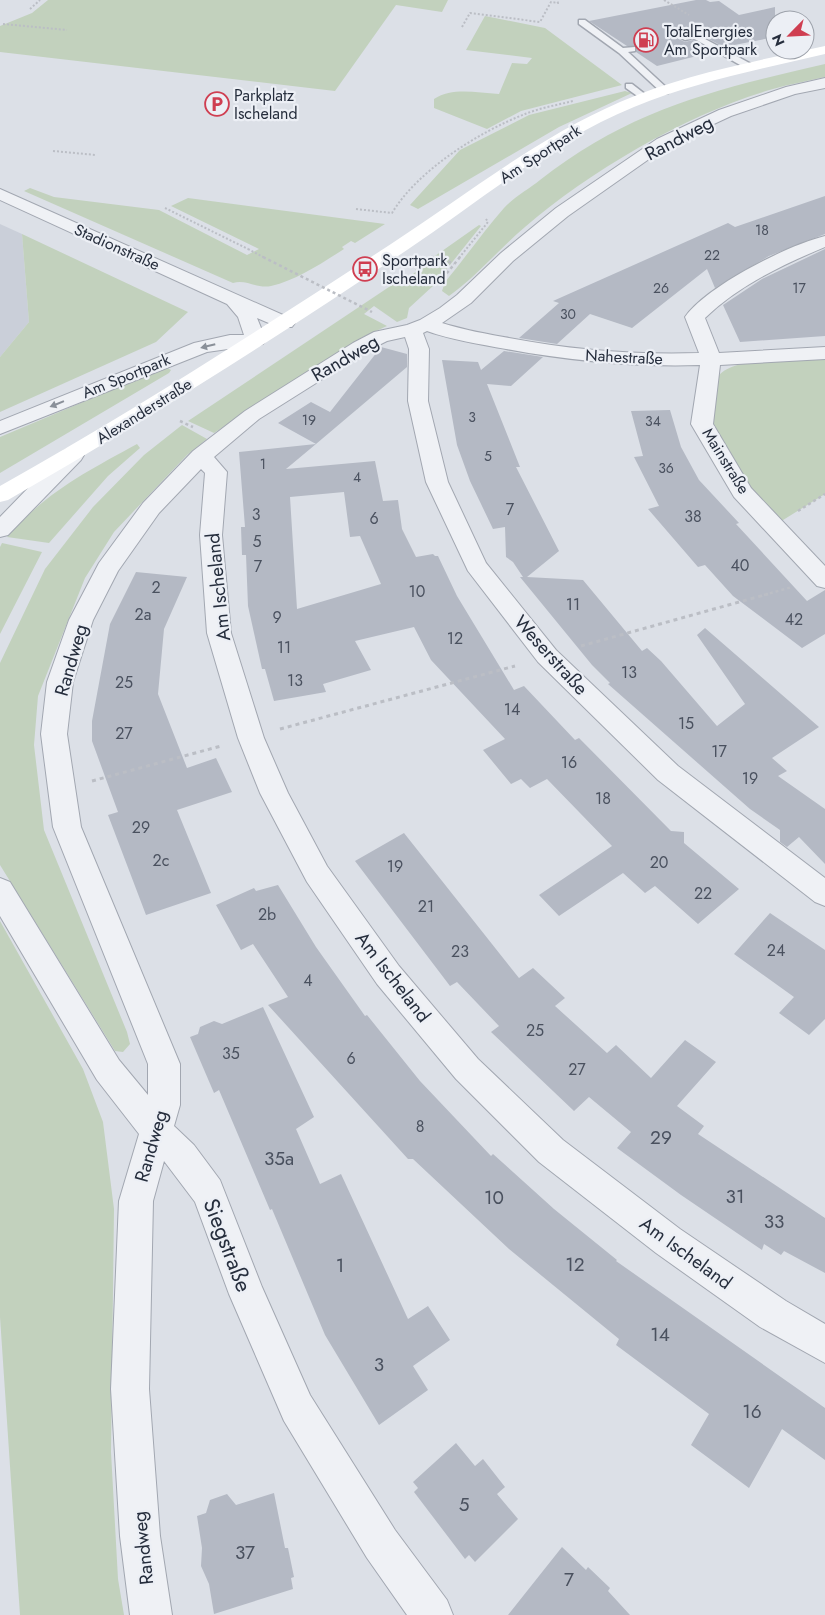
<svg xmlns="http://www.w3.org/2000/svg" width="825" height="1615" font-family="Jost,sans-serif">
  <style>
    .built { fill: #cacfd9 }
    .green { fill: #c2d1bd }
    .building { fill: #b4b9c4; fill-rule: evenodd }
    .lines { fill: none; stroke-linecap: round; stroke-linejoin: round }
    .lane-casing { stroke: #a2a7b1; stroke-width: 3 }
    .street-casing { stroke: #a2a7b1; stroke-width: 2 }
    .path-far2 { stroke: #bbbec5; stroke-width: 2; stroke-dasharray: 2 2; stroke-linecap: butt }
    .path-far1 { stroke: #bbbec5; stroke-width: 2.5; stroke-dasharray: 3 3; stroke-linecap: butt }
    .path { stroke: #bbbec5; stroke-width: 3; stroke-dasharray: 4 4; stroke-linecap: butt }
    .lane { fill: #eff1f5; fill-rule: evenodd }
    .street { fill: #eff1f5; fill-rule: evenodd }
    .secondary { fill: #fff; fill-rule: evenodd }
    .path-bridge-far1 { stroke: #bbbec5; stroke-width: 2; stroke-dasharray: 2 2; stroke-linecap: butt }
    .path-bridge { stroke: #bbbec5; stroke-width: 2.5; stroke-dasharray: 3 3; stroke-linecap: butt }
    .oneway { fill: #8a9099 }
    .labels { text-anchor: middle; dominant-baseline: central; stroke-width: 4.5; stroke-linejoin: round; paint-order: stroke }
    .far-number-label { font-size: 14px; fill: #4a515f }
    .far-poi-label { font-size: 16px; fill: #262e3d; stroke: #eceff5; text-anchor: start }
    .far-street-label { font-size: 16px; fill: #262e3d; stroke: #eceff5 }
    .number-label { font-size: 16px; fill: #4a515f }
    .street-label { font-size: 19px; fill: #262e3d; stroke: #eceff5 }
    .near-number-label { font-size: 19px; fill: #4a515f }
    .near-street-label { font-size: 22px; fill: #262e3d; stroke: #eceff5 }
  </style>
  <rect width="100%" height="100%" fill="#dce0e7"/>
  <path class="built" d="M0 224 22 234 29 322 0 357Z"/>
  <path class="green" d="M48 0H448L442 12 396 5 335 91 0 52V26L32 13Z
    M485 16 545 28 622 85 521 111 487 129 434 108V99C453 87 476 93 499 94L512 63 527 64 532 58 466 50Z
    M825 64V77C808 81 790 84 773 89 689 113 591 170 525 227 499 249 477 276 449 296L442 291 445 282C465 258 483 232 504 208 514 197 529 189 540 180 630 109 716 89 825 64Z
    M625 91 632 93 559 127 418 209 410 205 460 150 529 115Z
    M30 188 54 197 159 210 247 255 259 249 171 206 188 198 385 224 355 243 351 241 342 247 344 249C322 263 297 280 271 286 257 289 246 279 233 283L24 191Z
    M479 225 481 226 434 285 409 308 407 318 397 322 374 306 364 314 387 326 363 337 214 433 188 421 407 275 410 276 417 271 415 270Z
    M22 234 188 312 156 342 0 412V357L29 322Z
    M825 359V494L775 525 702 424C707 410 710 390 718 377 730 356 802 359 825 359Z
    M166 367 171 370 169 373 0 473V437Z
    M182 425 207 439 187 455 114 532 85 578 38 696 34 745 44 830 127 1032 130 1044 123 1052 115 1051 0 865V663L45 569 93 507 144 455Z
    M137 444 140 448 108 476 49 543 7 537C46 492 86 472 137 444Z
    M2 543 42 552 0 634V547Z
    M0 921 83 1069 103 1122 114 1209 111 1452 118 1579 124 1615H20L0 1317Z"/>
  <path class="building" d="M696 0H706L710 2 719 1 739 15 775 7V37L724 47 693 31 679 39 685 42 693 40 710 50 705 51 709 53 657 66 636 52V46H627L589 21Z
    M825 196V234L769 256 715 288 707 269 632 328 590 314 557 344 519 338 559 303 553 301 728 223 735 227Z
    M825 249V336L740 342 723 305 762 279Z
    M381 347 407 354V367L316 444 278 423 311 402 330 412Z
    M504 351 543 357 511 386 487 384 520 467H516L559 551 527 577 583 580 642 651 647 648 661 661 717 726 745 704 697 635 705 628 819 727 772 758 787 771 778 776 825 809V864L799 837 787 847 780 842V830L750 809 608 684 610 683 592 665 520 577H523L513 562 506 557 505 527 493 529 470 481 457 445 442 360 478 362 481 370Z
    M670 410 681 447 699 480 739 523 736 524 807 601 825 590V634L802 648 733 596 705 565 698 567 648 509 659 506 634 457 643 456 631 411Z
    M316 444 286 469 375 461 383 501 398 500 402 529 416 557 433 554 435 556H438L457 596 514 690 524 686 575 740 579 738 671 831 684 832V843L739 889 698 924 655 886 645 893 623 873 559 916 539 895 612 846 547 779 530 788 521 779 511 784 483 750 505 739 431 660 414 627 355 641 371 670 323 684 326 692 274 701 265 669H262L248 606 246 555H242L241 527H245L239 452ZM344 492 350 537 360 536 381 584 297 609 290 497Z
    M136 572 187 577 164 629 158 694 187 768 216 758 232 792 177 810 211 893 146 915 108 815 118 812 92 741V721L110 624Z
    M404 833 519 978 533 968 565 998 555 1006 607 1053 616 1045 651 1078 685 1040 716 1062 677 1106 704 1126 698 1134 825 1218V1273L784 1251 781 1255 764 1244 762 1250 681 1195 617 1148 631 1132 589 1097 574 1111 491 1032 499 1026 457 982 450 986 355 861Z
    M278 885 316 947 365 1016 367 1015 420 1081 491 1156 493 1154 554 1209 617 1260 616 1261 825 1408V1460L782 1429 749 1488 691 1445 709 1414 616 1345 619 1339 509 1249 413 1159H408L268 1005 288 997 253 944 241 950 216 905 254 888 256 891Z
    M770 913 825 950V1019L809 1035 779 1013 794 997 734 954Z
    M263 1007 314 1117 296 1129 320 1184 341 1174 408 1319 428 1306 450 1340 413 1366 428 1390 379 1425 325 1335 272 1209 270 1210 219 1090 214 1093 190 1037 198 1034 200 1027 214 1021 222 1024Z
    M456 1443 475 1466 483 1459 505 1487 497 1494 518 1519 475 1562 469 1555 465 1559 414 1492 418 1488 413 1482Z
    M274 1493 285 1548H288L294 1577 291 1578 293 1589 214 1614 209 1584 201 1566 202 1548 197 1516 206 1513 210 1500 227 1494 236 1505Z
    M562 1547 586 1570 588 1567 610 1588 608 1591 630 1615H508Z"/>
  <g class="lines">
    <g class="lane-casing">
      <path id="lane" d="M579 20H585L623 48 635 47V51L628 52 668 89V93H662L619 53 579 24Z
        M694 33 753 65 754 67 747 69 693 38 685 40 681 38Z
        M626 84H632L650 98 643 100 626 88Z"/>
    </g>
    <g class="street-casing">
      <path id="street" d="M825 78V88L795 94 731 116 669 145 568 216 513 261 471 303 442 323C464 330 487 334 509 338 572 350 635 355 699 353L685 317C707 286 788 245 825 236V247C782 265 738 286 705 318L719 353 825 347V359L720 365 713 424 751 488 825 566V588L817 586 734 497 691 424 700 365C635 367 570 361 506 349 479 344 452 340 427 331L423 333 429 349 428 401 448 482 486 563 556 650 678 766 825 878V906L815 902 658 780 538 662 468 571 426 482 408 401 409 349 405 337 387 341 367 351 259 419 214 457 227 472 222 535 231 633 264 738 288 793 327 866 399 966 478 1059 563 1140 680 1229 786 1301 825 1324V1363L760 1327 656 1253 539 1162 456 1079 377 984 307 882 260 793 238 738 207 633 200 535 205 473 201 469 159 513 118 571 93 620 73 682 67 734 81 827 180 1064V1105L174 1126 194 1145 220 1180 262 1287 310 1395 395 1530 447 1600 453 1615H407L367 1558 284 1421 229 1294 195 1202 164 1161 153 1201 149 1389 160 1536 172 1615H130L120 1536 111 1389 119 1201 139 1134 97 1080 0 916V878L10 882 119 1060 148 1095V1064L53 827 41 734 47 682 69 620 99 563 143 503 193 451 245 411 353 343 374 332 407 325 420 320 440 308 457 295 501 253 556 208 657 139 719 110 786 87Z
        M0 189 292 319 295 323 292 327H278L257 318 266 340 263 344 207 352 0 434V421L194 343 230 335H244L238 317 227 304 0 200Z
        M73 448 81 450 84 455 81 460 8 535 0 537V517L65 450Z"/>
    </g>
    <path class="path-far2" d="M664 0 689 15
      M30 9 40 0
      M3 24 67 30
      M462 27 470 13 540 22 551 2 558 3 557 0
      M53 151 96 155
      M165 208 248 249
      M356 209 392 213C418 170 479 132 525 114 540 108 557 105 573 101
      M431 257 440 258
      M459 258 488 222 486 219"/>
    <path class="path-far1" d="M431 257 441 258 454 264
      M443 278 460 257
      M180 421 193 427
      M798 511 825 494
      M764 595 792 587"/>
    <path class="path" d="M581 646 768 594
      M280 729 515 666
      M92 781 221 746"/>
    <use href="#lane" class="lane"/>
    <use href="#street" class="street"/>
    <path class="secondary" d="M825 46V54C761 69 695 82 634 107 551 141 481 200 407 250 277 337 144 422 8 500L0 502V486C134 411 262 328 391 244 466 195 537 138 620 102 684 74 757 61 825 46Z"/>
    <path class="path-bridge-far1" d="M248 249 265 258"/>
    <path class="path-bridge" d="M263 257 372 312"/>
  </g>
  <defs><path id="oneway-solid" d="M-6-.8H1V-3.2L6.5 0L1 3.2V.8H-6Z" transform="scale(1.25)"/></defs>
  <g class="oneway">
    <use href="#oneway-solid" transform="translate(208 346) rotate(166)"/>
    <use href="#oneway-solid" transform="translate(57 404) rotate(158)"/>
  </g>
  <defs>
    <g id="fuel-ring" transform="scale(1.25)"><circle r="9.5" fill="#eceff5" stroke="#cf3e51" stroke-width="1.5"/><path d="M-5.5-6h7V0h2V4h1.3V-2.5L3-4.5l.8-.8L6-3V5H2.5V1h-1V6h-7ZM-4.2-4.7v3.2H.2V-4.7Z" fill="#cf3e51"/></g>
    <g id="parking-ring" transform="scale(1.25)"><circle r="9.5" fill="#eceff5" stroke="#cf3e51" stroke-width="1.5"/><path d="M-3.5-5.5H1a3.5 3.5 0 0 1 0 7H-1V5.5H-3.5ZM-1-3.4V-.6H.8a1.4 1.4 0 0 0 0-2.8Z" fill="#cf3e51"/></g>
    <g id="bus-ring" transform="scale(1.25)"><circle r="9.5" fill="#eceff5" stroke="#cf3e51" stroke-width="1.5"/><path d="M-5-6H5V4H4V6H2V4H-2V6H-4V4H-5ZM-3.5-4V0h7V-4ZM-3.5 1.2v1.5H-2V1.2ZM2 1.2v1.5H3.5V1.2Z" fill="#cf3e51"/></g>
  </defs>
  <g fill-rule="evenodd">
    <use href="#fuel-ring" x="646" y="40"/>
    <use href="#parking-ring" x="217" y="104"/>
    <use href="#bus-ring" x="365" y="269"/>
  </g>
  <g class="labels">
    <g class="far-number-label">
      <text x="762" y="230">18</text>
      <text x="712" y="255">22</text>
      <text x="661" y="288">26</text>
      <text x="799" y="288">17</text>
      <text x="568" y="314">30</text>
      <text x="472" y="417">3</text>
      <text x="309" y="420">19</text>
      <text x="653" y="421">34</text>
      <text x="488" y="456">5</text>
      <text x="263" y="464">1</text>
      <text x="666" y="468">36</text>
      <text x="357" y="477">4</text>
    </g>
    <g class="far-poi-label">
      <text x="664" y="31">TotalEnergies<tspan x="664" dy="18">Am Sportpark</tspan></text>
      <text x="234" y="95">Parkplatz<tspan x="234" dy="18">Ischeland</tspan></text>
      <text x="382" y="260">Sportpark<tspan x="382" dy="18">Ischeland</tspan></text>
    </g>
    <g class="far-street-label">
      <text transform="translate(540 154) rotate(-33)">Am Sportpark</text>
      <text transform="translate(117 247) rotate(24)">Stadionstraße</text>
      <text transform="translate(624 357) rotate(3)">Nahestraße</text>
      <text transform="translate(126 376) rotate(-22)">Am Sportpark</text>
      <text transform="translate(144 411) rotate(-32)">Alexanderstraße</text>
      <text transform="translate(726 461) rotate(58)">Mainstraße</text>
    </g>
    <g class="number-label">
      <text x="510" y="509">7</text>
      <text x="256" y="514">3</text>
      <text x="693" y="516">38</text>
      <text x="374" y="518">6</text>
      <text x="257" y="541">5</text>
      <text x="740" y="565">40</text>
      <text x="258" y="566">7</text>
      <text x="156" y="587">2</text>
      <text x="417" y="591">10</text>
      <text x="573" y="604">11</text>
      <text x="143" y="614">2a</text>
      <text x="277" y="617">9</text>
      <text x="794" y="619">42</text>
      <text x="455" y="638">12</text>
      <text x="284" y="647">11</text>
      <text x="629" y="672">13</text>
      <text x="295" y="680">13</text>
      <text x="124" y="682">25</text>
      <text x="512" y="709">14</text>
      <text x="686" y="723">15</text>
      <text x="124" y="733">27</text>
      <text x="719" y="751">17</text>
      <text x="569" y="762">16</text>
      <text x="750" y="778">19</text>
      <text x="603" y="798">18</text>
      <text x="141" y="827">29</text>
      <text x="161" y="860">2c</text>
      <text x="659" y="862">20</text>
      <text x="395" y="866">19</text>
      <text x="703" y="893">22</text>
      <text x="426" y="906">21</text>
      <text x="267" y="914">2b</text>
      <text x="776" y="950">24</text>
      <text x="460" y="951">23</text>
      <text x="308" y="980">4</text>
      <text x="535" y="1030">25</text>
      <text x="231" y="1053">35</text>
      <text x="351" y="1058">6</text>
      <text x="577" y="1069">27</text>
      <text x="420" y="1126">8</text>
    </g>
    <g class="street-label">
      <text transform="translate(679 138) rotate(-28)">Randweg</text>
      <text transform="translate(345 358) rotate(-30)">Randweg</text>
      <text transform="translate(218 587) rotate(-96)">Am Ischeland</text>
      <text transform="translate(551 655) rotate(48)">Weserstraße</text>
      <text transform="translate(71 660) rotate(-74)">Randweg</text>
      <text transform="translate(393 977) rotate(52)">Am Ischeland</text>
      <text transform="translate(151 1146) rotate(-74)">Randweg</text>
      <text transform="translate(686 1253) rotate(36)">Am Ischeland</text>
      <text transform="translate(143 1548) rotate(-96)">Randweg</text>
    </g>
    <g class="near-number-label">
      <text x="661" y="1137">29</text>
      <text x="279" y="1158">35a</text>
      <text x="735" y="1196">31</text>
      <text x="494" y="1197">10</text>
      <text x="774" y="1221">33</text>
      <text x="575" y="1264">12</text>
      <text x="340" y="1265">1</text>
      <text x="660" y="1334">14</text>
      <text x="379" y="1364">3</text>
      <text x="752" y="1411">16</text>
      <text x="464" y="1504">5</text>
      <text x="245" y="1552">37</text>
      <text x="569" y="1579">7</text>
    </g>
    <g class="near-street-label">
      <text transform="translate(228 1245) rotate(69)">Siegstraße</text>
    </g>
  </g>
  <g transform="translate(790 35) rotate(246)"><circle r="24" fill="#eceff5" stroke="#9da2ab"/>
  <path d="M0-4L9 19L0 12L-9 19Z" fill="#cf3e51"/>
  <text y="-8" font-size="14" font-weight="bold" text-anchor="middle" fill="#262e3d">N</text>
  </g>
</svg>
